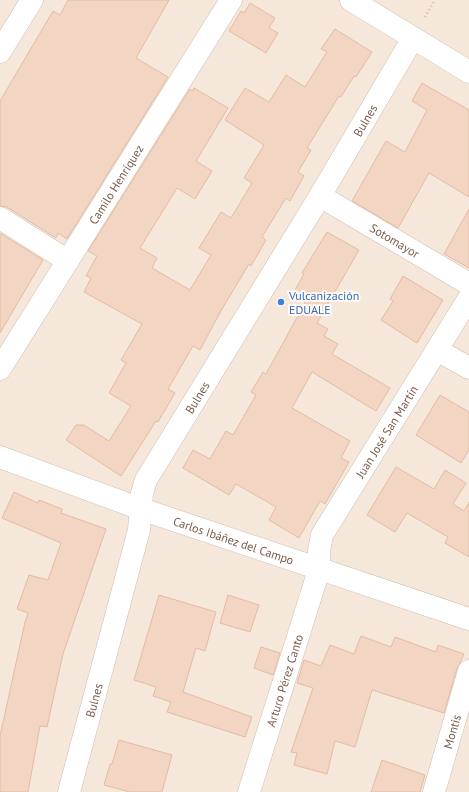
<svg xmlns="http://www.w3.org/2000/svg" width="469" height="792" font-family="'PT Sans',sans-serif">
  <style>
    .residential { fill: #f5e8da }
    .building { fill: #f3d5c3; stroke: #e6bba3 }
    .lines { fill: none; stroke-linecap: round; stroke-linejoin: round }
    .minor-casing { stroke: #d1beb0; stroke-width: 23 }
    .path { stroke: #d9b8a5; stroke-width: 2.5; stroke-dasharray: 1 3; stroke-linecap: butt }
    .minor { stroke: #fff; stroke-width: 22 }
    .shop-dot { fill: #3f7fe0; stroke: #fffaf3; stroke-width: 1.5 }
    .labels { text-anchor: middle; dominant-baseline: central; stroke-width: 4; stroke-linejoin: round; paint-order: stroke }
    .street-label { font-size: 12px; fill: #7a5c4d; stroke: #fffaf3 }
    .shop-label { font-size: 12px; fill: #366cbe; stroke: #fffaf3; text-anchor: start }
  </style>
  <rect width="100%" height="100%" fill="#fdf6ec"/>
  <path class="residential" d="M0 0H469V792H0Z"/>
  <path class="building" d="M68 0H169L136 58 168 77 67 239 58 233 56 238 7 207 0 206V101L53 11 60 15Z
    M250 3 275 18 269 28 278 33 266 53 229 31 241 11 244 13Z
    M335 29 372 52 356 77 354 76 341 97 339 96 307 148 311 150 298 172 304 176 290 201 286 198 262 237 266 240 251 266 249 264 222 309 200 350 193 346 168 389 175 393 158 422 156 421 121 476 66 440 76 425H84L109 441 131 406 109 393 126 363 121 360 142 324 84 292 91 278 86 276 97 256 88 251 190 89 193 91 194 88 228 108 196 161 212 171 195 199 177 188 140 248 157 258 152 268 190 290 211 255 199 248 221 212 231 218 252 183 244 178 264 145 225 120 245 88 269 102 286 75 305 87 327 52 321 49Z
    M422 83 469 110V197L429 173 398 228 352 201 386 141 405 152 427 110 412 101Z
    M469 209V268L444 254Z
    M327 232 359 250 317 323 328 329 324 336 338 344 332 354 390 388 376 411 312 372 292 408 350 441 341 458 349 462 325 504 320 501 299 538 269 520 276 507 236 484 229 495 183 468 193 450 210 459 226 431 233 435 256 395 251 392 263 372 266 374 306 301 293 294 304 274 302 273Z
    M0 233 43 260 0 333Z
    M403 276 443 300 417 343 381 320 393 301 390 299Z
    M440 395 469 412V450L461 463 416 435Z
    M396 467 434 489 445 470 466 483 453 504 464 511 469 502V557L445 543 448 537 407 513 395 532 367 515Z
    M14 492 38 503 39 500 62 509 61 513 106 529 63 654 47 727 40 726 28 792H0V736L25 622 28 613 17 609 29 575 48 580 61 543 2 518Z
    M159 595 216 612 205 651 196 648 183 692 252 717 245 737 167 712 171 702 153 696 156 687 134 680Z
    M228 595 259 605 250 632 220 623Z
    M361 636 391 647 395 637 436 652 438 645 464 654 461 661 457 668 444 713 372 690 355 747 335 741 327 774 294 765 297 753 291 752 313 688 297 683 304 660 321 666 330 645 354 654Z
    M261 647 280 653 273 675 254 668Z
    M119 740 172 755 162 792H130L104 785 110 764H112Z
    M382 760 425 775 420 792H371Z"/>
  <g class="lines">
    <g class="minor-casing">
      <g id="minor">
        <path d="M351 0 469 72"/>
        <path d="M0 52 32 0"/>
        <path id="s1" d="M320 196 469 284"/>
        <path d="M0 218 68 261"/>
        <path d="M437 350 469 368"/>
        <path id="s2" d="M0 369 231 0"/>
        <path id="s3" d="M0 457 141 509 469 619"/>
        <path id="s4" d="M69 792 139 530 142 493 146 480 320 196 413 38"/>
        <path id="s5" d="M249 792 319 570V551L322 535 469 298"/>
        <path id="s6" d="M434 792 469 671"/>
      </g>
    </g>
    <path class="path" d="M425 17 435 0"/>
    <use href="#minor" class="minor"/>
  </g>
  <circle class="shop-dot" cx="281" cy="302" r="4"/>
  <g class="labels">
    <g class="street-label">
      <text stroke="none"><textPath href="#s4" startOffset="743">Bulnes</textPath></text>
      <text stroke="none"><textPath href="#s2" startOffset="218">Camilo Henríquez</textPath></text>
      <text stroke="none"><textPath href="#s1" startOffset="87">Sotomayor</textPath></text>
      <text stroke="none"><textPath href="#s4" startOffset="419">Bulnes</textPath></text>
      <text stroke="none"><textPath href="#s5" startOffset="390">Juan José San Martín</textPath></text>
      <text stroke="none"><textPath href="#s3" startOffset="248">Carlos Ibáñez del Campo</textPath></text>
      <text stroke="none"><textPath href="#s5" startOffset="117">Arturo Pérez Canto</textPath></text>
      <text stroke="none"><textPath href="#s4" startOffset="95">Bulnes</textPath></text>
      <text stroke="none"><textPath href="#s6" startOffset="63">Montis</textPath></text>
    </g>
    <g class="shop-label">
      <text x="289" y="295">Vulcanización<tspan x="289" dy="14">EDUALE</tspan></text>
    </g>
  </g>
</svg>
